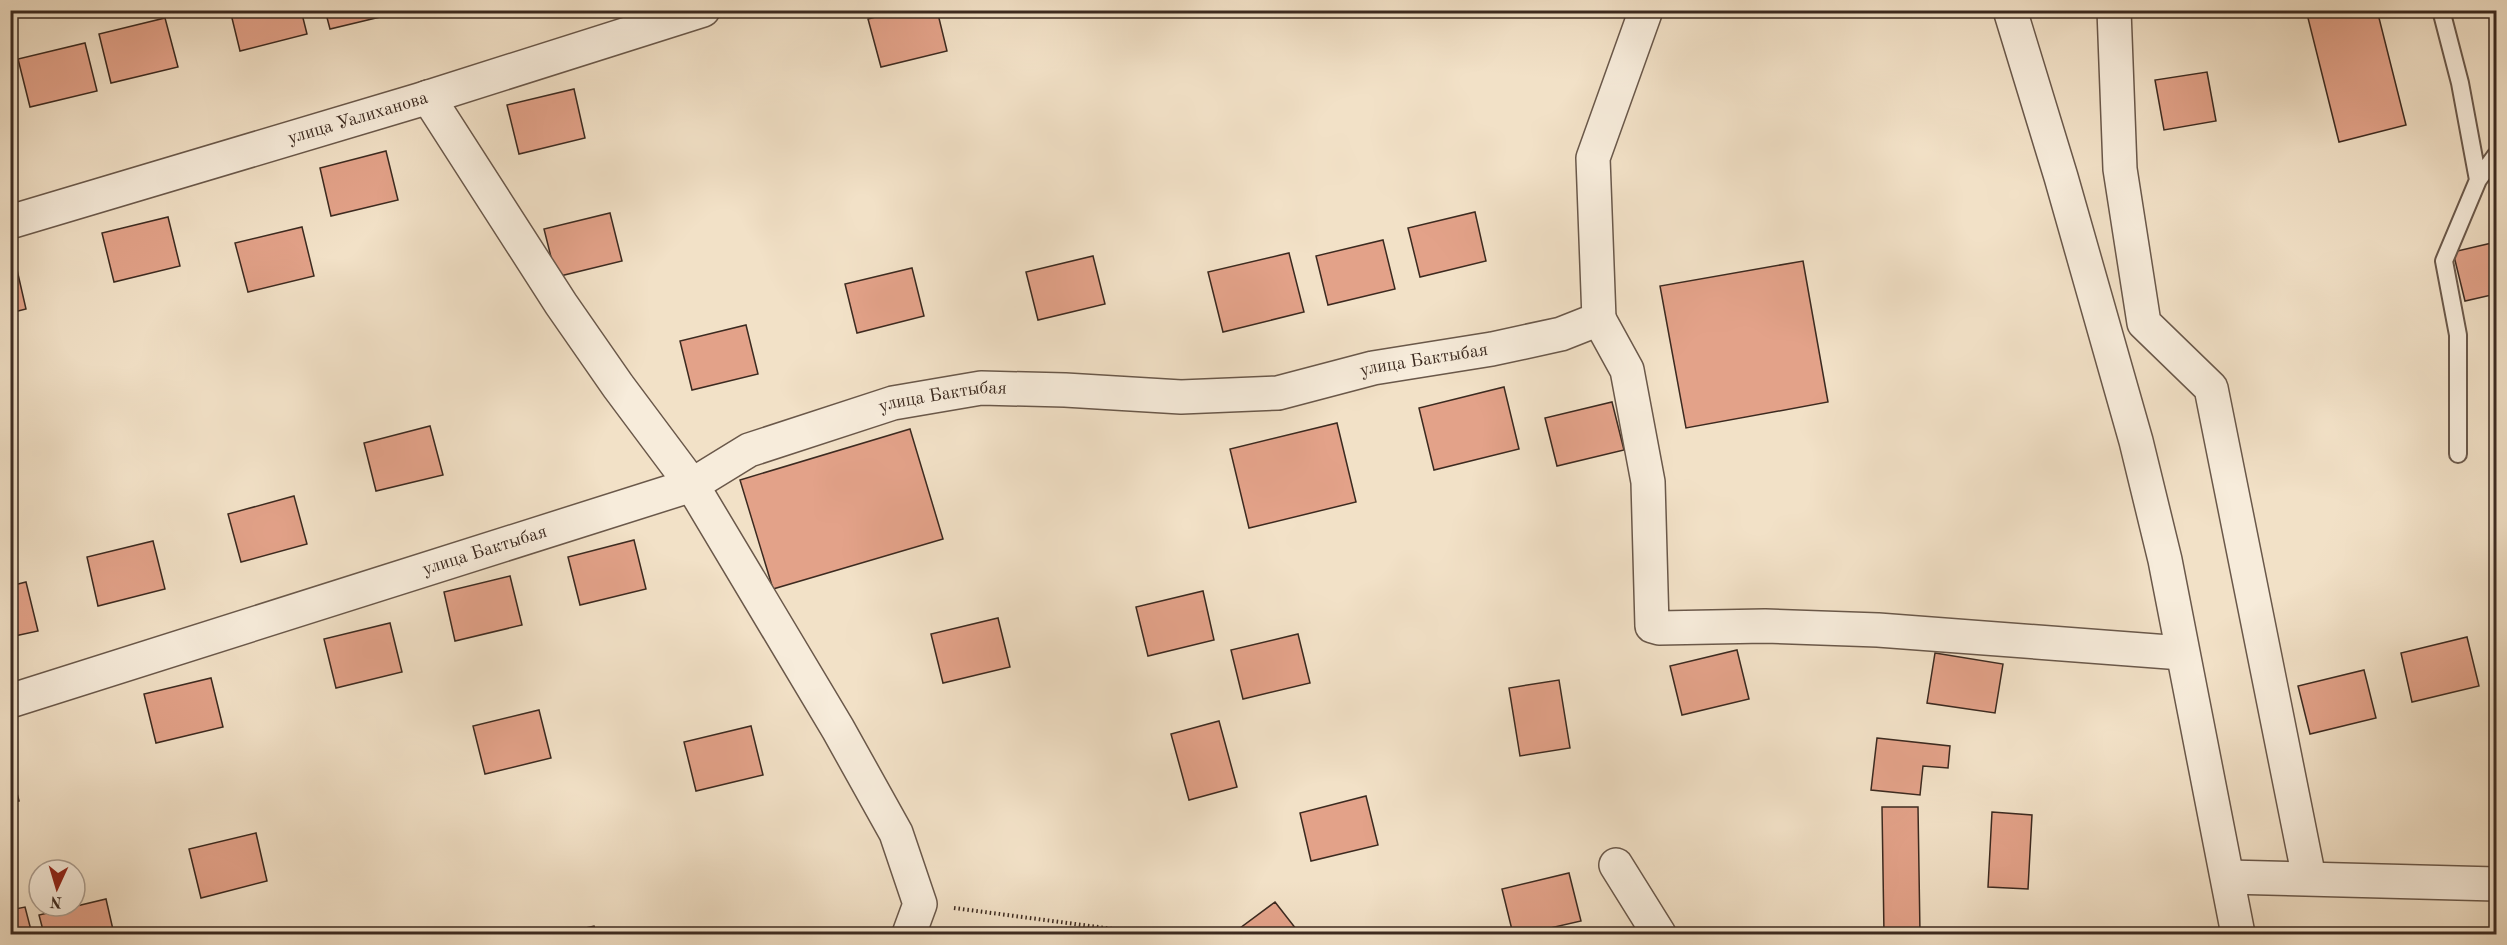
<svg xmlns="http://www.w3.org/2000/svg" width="2507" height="945" font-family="'Old Standard TT',serif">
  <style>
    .building { fill: #e3a289; stroke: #3c2a20; stroke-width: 1.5 }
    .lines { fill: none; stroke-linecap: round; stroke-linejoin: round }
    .service-casing { stroke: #6a584a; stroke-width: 20 }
    .minor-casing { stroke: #6a584a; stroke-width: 36 }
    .path { stroke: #3c2a20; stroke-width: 4; stroke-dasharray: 1.5 3; stroke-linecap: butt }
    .service { stroke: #f7ecdb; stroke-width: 16 }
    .minor { stroke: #f7ecdb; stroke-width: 33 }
    .labels { text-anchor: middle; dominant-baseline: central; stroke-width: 4.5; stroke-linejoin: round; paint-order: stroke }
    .street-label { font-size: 18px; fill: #3c2a20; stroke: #f7ecdb }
  </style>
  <rect width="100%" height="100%" fill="#f2e1c7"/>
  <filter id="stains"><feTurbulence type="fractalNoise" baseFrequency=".00333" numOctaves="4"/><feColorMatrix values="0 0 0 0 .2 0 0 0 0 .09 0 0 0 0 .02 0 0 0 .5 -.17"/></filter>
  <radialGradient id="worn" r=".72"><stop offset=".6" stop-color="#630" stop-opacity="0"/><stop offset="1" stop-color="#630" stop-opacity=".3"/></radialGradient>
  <path class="building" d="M230 10H301L307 34 240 51Z
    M325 10H396L397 13 330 29Z
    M902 10H937L947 51 881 67 868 19Z
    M2306 10H2377L2406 125 2339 142Z
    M165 18 178 67 111 83 99 34Z
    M85 43 97 91 30 107 18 59Z
    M2207 72 2216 121 2164 130 2155 80Z
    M574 89 585 138 519 154 507 105Z
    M386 151 398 200 331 216 320 168Z
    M1475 212 1486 261 1420 277 1408 228Z
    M610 213 622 261 556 277 544 229Z
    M168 217 180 266 114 282 102 233Z
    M302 227 314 276 248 292 235 243Z
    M1383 240 1395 289 1328 305 1316 256Z
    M2496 242V294L2465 301 2453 252Z
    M1289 253 1304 312 1223 332 1208 272Z
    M1093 256 1105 304 1038 320 1026 272Z
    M15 261 26 309 10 313V262Z
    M1803 261 1828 402 1686 428 1660 286Z
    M912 268 924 316 857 333 845 284Z
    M746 325 758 374 692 390 680 341Z
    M1504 387 1519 449 1434 470 1419 408Z
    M1612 402 1624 450 1557 466 1545 418Z
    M1337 423 1356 502 1249 528 1230 449Z
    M430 426 443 475 376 491 364 443Z
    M910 429 943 539 773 589 740 480Z
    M294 496 307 544 241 562 228 514Z
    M634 540 646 589 580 605 568 557Z
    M153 541 165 589 98 606 87 557Z
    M510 576 522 625 455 641 444 592Z
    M26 582 38 631 10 637V586Z
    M1203 591 1214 640 1148 656 1136 607Z
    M998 618 1010 667 943 683 931 634Z
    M390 623 402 672 336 688 324 639Z
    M1298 634 1310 683 1243 699 1231 650Z
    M2467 637 2479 686 2412 702 2401 653Z
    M1737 650 1749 699 1682 715 1670 666Z
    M1935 653 2003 664 1995 713 1927 703Z
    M2364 670 2376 718 2310 734 2298 686Z
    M211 678 223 727 156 743 144 694Z
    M1559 680 1570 748 1520 756 1509 688Z
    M539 710 551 758 485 774 473 726Z
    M1219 721 1237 787 1189 800 1171 734Z
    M751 726 763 775 696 791 684 742Z
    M1877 738 1950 746 1948 768 1923 766 1920 795 1871 790Z
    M10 766 19 801 10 803Z
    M1366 796 1378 845 1311 861 1300 813Z
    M1882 807H1918L1920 934H1884Z
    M1992 812 2032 815 2028 889 1988 887Z
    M256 833 267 881 201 898 189 849Z
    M1569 873 1581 921 1524 934H1513L1502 889Z
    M106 899 114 934H44L39 915Z
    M1275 902 1300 934H1232Z
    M25 907 32 934H10V910Z
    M594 926 597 934H558Z"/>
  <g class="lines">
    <g class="service-casing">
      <path id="service" d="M2441 10 2460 83 2478 180
        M2458 454V335L2444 261 2478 180 2496 155"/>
    </g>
    <g class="minor-casing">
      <g id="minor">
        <path d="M2010 10 2061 177 2136 441 2165 560 2238 934"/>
        <path d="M2114 10 2120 169 2144 323 2211 388 2309 878"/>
        <path d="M428 97 561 304 618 386 692 485 838 729 896 833 920 904 909 934"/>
        <path id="s1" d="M10 222 419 100 703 10"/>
        <path d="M1599 319 1627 370 1648 482 1652 626 1659 628 1765 626 1878 630 2182 653"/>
        <path id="s2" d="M10 701 692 485 749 450 893 403 981 388 1065 390 1181 397 1278 393 1373 368 1492 349 1561 334 1599 319 1593 158 1646 10"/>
        <path d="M1616 865 1659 934"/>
        <path d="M2228 877 2496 884"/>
      </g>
    </g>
    <path class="path" d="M954 908 1151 934"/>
    <use href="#service" class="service"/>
    <use href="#minor" class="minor"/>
  </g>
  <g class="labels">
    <g class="street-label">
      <text stroke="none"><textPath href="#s1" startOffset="363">улица Уалиханова</textPath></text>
      <text stroke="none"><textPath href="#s2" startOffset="1470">улица Бактыбая</textPath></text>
      <text stroke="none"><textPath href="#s2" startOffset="984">улица Бактыбая</textPath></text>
      <text stroke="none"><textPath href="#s2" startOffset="498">улица Бактыбая</textPath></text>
    </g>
  </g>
  <rect width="2507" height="945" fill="none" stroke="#f2e1c7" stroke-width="36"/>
  <rect x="12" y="12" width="2483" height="921" fill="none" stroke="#3c2a20" stroke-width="3"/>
  <rect x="18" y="18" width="2471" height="909" fill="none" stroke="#3c2a20" stroke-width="1.5"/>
  <g transform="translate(57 888) rotate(184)"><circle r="28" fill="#f7ecdb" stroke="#ac9e90" stroke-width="1.5"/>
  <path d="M0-4.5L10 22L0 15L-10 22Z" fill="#8f2418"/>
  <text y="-9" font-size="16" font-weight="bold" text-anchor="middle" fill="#3c2a20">N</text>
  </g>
  <rect width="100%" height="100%" filter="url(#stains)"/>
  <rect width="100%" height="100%" fill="url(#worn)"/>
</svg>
